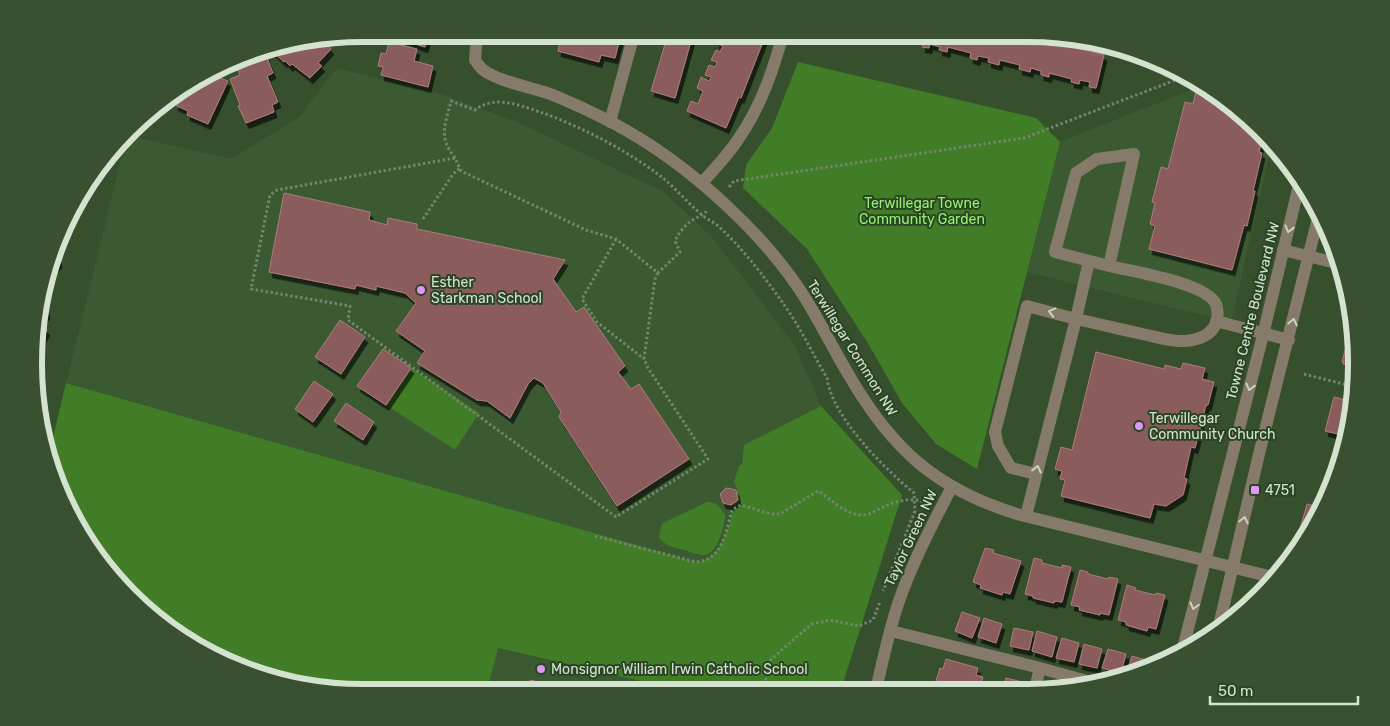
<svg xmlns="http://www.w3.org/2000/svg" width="1390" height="726" font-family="Rubik,sans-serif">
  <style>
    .built { fill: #3c5a32 }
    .green { fill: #407d26 }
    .building { fill: #8b5b5c; stroke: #ae7b7c; filter: url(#shadow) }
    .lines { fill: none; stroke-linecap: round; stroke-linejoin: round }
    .path { stroke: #71866a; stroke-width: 3; stroke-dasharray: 2.5 2.5; stroke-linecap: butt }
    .minor { stroke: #867b6a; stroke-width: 12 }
    .oneway { stroke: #c8d3c0 }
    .poi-dot { fill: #dd99f3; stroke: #2b4423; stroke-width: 2 }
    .labels { text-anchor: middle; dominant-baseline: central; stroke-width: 4; stroke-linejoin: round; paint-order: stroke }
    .park-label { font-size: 14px; fill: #94f271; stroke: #2b4423 }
    .poi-label { font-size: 14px; fill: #d4e3cf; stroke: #2b4423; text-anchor: start }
    .street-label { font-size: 14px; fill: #d4e3cf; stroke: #2b4423 }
    .rim { fill: none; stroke: #d4e3cf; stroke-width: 6 }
  </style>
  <defs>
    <filter id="shadow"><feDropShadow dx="3" dy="5.5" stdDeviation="0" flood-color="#0009"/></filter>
  </defs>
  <rect width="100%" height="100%" fill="#364f2d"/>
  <path class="built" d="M337 68 447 96 515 121 664 192 711 236 794 344 821 406 744 445 740 477 723 543 717 551 708 559 696 562 66 383 126 140 131 136 231 159 299 117Z
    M1201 86 1228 102 1272 144 1231 322 1027 272 1060 142Z
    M497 648 683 691H487Z"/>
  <path class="green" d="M798 62 1036 118 1060 142 977 469 936 444 902 403 869 345 807 249 743 188 746 165 772 128Z
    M411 368 479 413 455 450 386 405Z
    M66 383 696 562C727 559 731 513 737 489L734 482 739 466 742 464 744 445 821 406 902 495 841 690 683 691 498 648 487 691 342 692 278 681 217 658 163 624 116 580 59 489 50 450Z
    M707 502C716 501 721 508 725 515 725 525 717 555 704 555 698 555 690 552 684 550 675 548 666 546 659 538L661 527 663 523Z"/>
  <path class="building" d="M393 34H444L442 39 428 36 425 47 392 37Z
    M562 34H621L615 58 601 55 599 62 558 51Z
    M668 34H693L675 98 651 91Z
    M720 34H766L741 98 739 97 726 128 687 111 691 101 698 104 703 91 697 88 701 77 709 81 711 77 705 75 709 65 715 67 717 62 711 60 716 50 720 52 723 46 716 43Z
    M925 34H1020L1104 55 1096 88 1089 87 1090 82 1080 80 1079 84 1071 82 1072 79 1049 73V77L1041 75V71L1031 68 1030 72 1019 69 1020 65 1000 60 999 65 988 62 989 58 978 56 977 60 970 58 971 53 948 47 947 52 939 50 940 47 930 44 929 48 922 47Z
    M323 40 331 49 318 63 322 66 310 78 292 64 290 66 285 61 284 62 270 49Z
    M389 42 417 49 414 61 433 66 428 87 381 75 383 67 378 66 381 53 386 54Z
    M264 50 273 73 267 76 278 102 272 105 274 112 246 123 238 106 240 105 230 79 240 75 235 63 257 51Z
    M217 73 219 74 218 77 228 81 208 124 187 115 188 111 175 105 181 92Z
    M1198 83 1228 102 1263 135 1259 152 1262 153 1253 191H1255L1247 226 1244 225 1232 270 1149 249 1155 226 1150 224 1155 203 1152 202 1161 167 1168 169 1185 102 1193 104Z
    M284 193 370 212 369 220 387 225 388 218 417 224V229L565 260 553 279 576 312 584 307 625 366 618 372 631 389 639 384 689 459 617 506 559 417 561 412 543 383 534 378 528 384 510 418 487 401 477 400 417 363 425 351 396 331 416 303 405 293 376 286V290L356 285 355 289 269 272Z
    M57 252 59 262 56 266 50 267Z
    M42 304 46 308 47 313 41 321Z
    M340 320 365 337 341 374 315 357Z
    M40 325 47 330 38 345Z
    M1350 330 1354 331 1355 372 1353 371 1354 367 1343 364 1344 362H1342Z
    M383 349 411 368 386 405 357 386Z
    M1096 352 1164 369 1165 365 1181 369 1183 363 1205 368 1202 379 1214 382 1208 405H1206L1195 448 1191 447 1184 478 1187 479 1183 495 1166 506 1154 504 1150 518 1061 496 1065 480 1060 479 1062 471 1055 469 1061 447 1072 450Z
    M314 381 333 394 313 422 295 409Z
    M1347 395 1354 397 1347 436 1325 431 1334 397 1346 400Z
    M346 403 374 422 363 440 334 421Z
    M726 488 736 490 738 500 731 505 723 503 720 494Z
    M1307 504 1323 508 1302 540 1298 536Z
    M985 548 994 550 993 553 1021 561 1010 594 1003 592 1002 595 980 588 981 585 973 582Z
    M1034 558 1042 560V563L1062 568V565L1071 567 1062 602 1055 601 1054 603 1033 598V596L1025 594Z
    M1080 570 1088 572V574L1108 579 1109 577 1118 579 1109 615 1100 613V615L1079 610 1080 607 1071 605Z
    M1127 585 1136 588 1135 590 1155 595 1156 593 1165 595 1156 629 1148 627 1147 631 1126 625V622L1118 620Z
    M962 612 980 618 972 638 955 631Z
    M984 618 1002 624 996 643 978 637Z
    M1014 628 1033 632 1029 650 1010 646Z
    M1037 631 1057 637 1052 657 1032 651Z
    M1062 638 1079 643 1074 662 1056 658Z
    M1084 644 1102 649 1097 668 1079 664Z
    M1108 649 1126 654 1121 673 1102 668Z
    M1132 656 1149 661 1147 669 1127 674Z
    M946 659 978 668 976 675 983 677 979 690H953L946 688 947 686 941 685 942 683 936 681 940 668 943 669Z
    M1006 678 1026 683V686L1029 687V690H1003Z
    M530 680 573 691H528Z"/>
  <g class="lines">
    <path class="path" d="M455 158C438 136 445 126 451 101L475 110C495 94 521 106 543 113 584 128 628 151 663 178 676 189 688 203 701 214 706 219 712 221 717 225 742 247 766 279 785 306 801 329 813 354 827 378 832 417 884 468 914 493L915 511 883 591
      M729 187 734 181 1024 138 1186 76
      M423 219 453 174 460 168
      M616 239 582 299 597 322 644 359
      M658 273 655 279 644 359 648 368 708 459 616 517 348 320 350 306 251 289 270 195 277 190 455 158 461 171 586 230 616 239 658 273 680 252 675 241C679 232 686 224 694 219 700 216 703 215 708 210
      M1304 374 1355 387
      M595 536 696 562C723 560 726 531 732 510L741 505 771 514H780L818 491C832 499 845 515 862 515 872 515 879 508 888 505 899 500 916 497 926 503
      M763 690 771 659 812 624 830 620 859 626 873 620 880 602"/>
    <path class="minor" d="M477 34 475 60C477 63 479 66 482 69 496 81 534 88 553 95 572 103 592 112 611 122 653 144 692 173 727 206 756 233 786 267 807 301 822 326 835 352 850 377 892 449 936 489 1017 514L1276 578
      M610 122 634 34
      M1134 154 1109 266 1055 252 1076 173 1097 159Z
      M702 183C715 168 729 154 739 138 761 106 773 71 783 34
      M1283 250 1340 264
      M1089 261 1076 319C1099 324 1123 330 1147 335 1159 338 1173 342 1185 341 1197 340 1211 336 1216 323 1218 317 1218 310 1216 304 1206 283 1132 271 1109 266
      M1216 321 1289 340
      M1026 516 1076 319 1027 306 995 432 998 446 1011 468 1036 474
      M1218 630 1259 454 1319 214
      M891 631 1040 668 1094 683
      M1182 652 1263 335 1300 181
      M1035 689 1040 668
      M876 690C883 660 889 630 899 601 913 561 932 524 952 487"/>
  </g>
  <defs><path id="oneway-chevron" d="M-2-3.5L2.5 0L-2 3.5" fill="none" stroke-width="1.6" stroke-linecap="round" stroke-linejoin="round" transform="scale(1.25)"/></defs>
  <g class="oneway">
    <use href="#oneway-chevron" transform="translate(1289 229) rotate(104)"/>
    <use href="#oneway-chevron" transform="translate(1052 312) rotate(-165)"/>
    <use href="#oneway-chevron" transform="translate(1293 322) rotate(-77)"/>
    <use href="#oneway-chevron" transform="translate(1250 387) rotate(104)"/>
    <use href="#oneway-chevron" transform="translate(1037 469) rotate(-76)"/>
    <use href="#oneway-chevron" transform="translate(1244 520) rotate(-77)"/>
    <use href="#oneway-chevron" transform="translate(1194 606) rotate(105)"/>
  </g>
  <g class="poi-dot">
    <circle cx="421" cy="290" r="5"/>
    <circle cx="1139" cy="426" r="5"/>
    <rect x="1250" y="485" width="10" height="10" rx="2.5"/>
    <circle cx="541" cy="669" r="5"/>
  </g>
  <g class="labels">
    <g class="park-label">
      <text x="922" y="203">Terwillegar Towne<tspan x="922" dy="16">Community Garden</tspan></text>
    </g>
    <g class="poi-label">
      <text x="431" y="282">Esther<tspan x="431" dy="16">Starkman School</tspan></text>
      <text x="1149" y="418">Terwillegar<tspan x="1149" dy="16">Community Church</tspan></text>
      <text x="1265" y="490">4751</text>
      <text x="551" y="669">Monsignor William Irwin Catholic School</text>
    </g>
    <g class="street-label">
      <text transform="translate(1253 311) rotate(-76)">Towne Centre Boulevard NW</text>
      <text transform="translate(852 348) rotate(58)">Terwillegar Common NW</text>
      <text transform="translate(911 538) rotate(-65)">Taylor Green NW</text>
    </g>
  </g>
  <path d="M0 0H1390V726H0ZM362 42H1028A320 320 0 0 1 1348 362V364A320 320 0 0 1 1028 684H362A320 320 0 0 1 42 364V362A320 320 0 0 1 362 42Z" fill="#395131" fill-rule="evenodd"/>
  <path class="rim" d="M362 42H1028A320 320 0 0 1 1348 362V364A320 320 0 0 1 1028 684H362A320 320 0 0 1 42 364V362A320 320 0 0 1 362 42Z"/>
  <path d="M1210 696v8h148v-8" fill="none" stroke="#d4e3cf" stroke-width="2.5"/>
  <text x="1218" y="696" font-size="15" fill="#d4e3cf" stroke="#2b4423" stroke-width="4" paint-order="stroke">50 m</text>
</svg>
